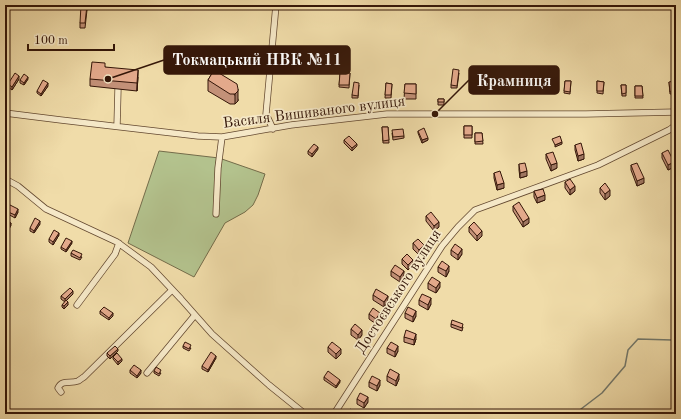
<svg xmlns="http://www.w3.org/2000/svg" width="681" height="419" font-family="'Old Standard TT',serif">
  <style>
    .green { fill: #b3c28d; stroke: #746c4a }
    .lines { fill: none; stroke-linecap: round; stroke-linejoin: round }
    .stream { stroke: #72786c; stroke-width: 1.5 }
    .minor-casing { stroke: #634830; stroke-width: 7 }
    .minor { stroke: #f5e8c7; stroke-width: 5.5 }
    .wall { fill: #c39178; stroke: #341608 }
    .shaded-wall { fill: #9f7661; stroke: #341608 }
    .building { fill: #e3a98b; stroke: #341608 }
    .labels { text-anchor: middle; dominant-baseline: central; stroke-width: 3.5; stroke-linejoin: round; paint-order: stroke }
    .street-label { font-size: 15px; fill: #341608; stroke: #f5e8c7 }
    .leader { fill: none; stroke: #341608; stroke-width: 1.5 }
    .callout-dot { fill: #341608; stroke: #f5e8c7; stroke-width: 1.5 }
    .callout { fill: #341608; stroke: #341608; stroke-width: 1.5 }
    .callout-label { font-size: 16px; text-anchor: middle; font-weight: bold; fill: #fff }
  </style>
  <rect width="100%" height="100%" fill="#f0dca9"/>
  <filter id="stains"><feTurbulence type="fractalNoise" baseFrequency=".005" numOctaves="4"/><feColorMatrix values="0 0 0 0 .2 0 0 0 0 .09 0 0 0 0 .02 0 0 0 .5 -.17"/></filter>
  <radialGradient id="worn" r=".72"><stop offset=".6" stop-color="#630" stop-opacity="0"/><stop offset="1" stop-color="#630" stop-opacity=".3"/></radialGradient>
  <path class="green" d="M159 151 219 158 265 174 258 195 253 205 245 212 225 223 194 277 128 243Z"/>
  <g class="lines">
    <path class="stream" d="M580 414 581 409 602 393 625 366 628 350 638 339 672 340"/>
    <g class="minor-casing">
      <path id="minor" d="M5 113 61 120 198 136 222 137 291 125 387 114H586L676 112
        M117 126 118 89
        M273 129 266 114 276 5
        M5 179 18 186 46 209 117 242 151 267 181 299 212 334 269 385 305 414
        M216 214 218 168 222 137
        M77 305 115 254 119 243
        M147 373 195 315
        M61 392 58 388C62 379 70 384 78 381 80 380 82 378 84 377L172 290
        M334 414 442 246 458 227 475 210 598 165 669 130 676 125"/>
    </g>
    <use href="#minor" class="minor"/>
  </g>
  <path class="wall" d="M87 10 85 28H80V23Z
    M105 67 138 77 137 91 90 86V79Z
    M214 70 238 99V101L235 104H230L208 91V80Z
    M340 73H350L349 88 339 87Z
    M459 73 457 88H451V85Z
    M542 76V92L537 93 536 77Z
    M514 78 511 93 505 92V89Z
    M19 79 12 90 8 87V84Z
    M28 79 24 85 20 83V80Z
    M487 81 485 92 479 91V89Z
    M565 81H571L570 94 564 93Z
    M597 81 604 82 603 94 597 93Z
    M669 82 675 91V94H670Z
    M386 83 392 84 391 98H385Z
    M405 84H416V99H404Z
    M359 85 358 98H352V95Z
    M621 85H626V96H622Z
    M48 86 41 96 37 93V91Z
    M635 86H642L643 98H635Z
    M438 99H444V105H438Z
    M464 126H472V138H464Z
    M382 127H388L389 143H383Z
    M418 131 428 140 422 143 418 133Z
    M392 133 404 136V138L393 140Z
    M475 133H482L483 144H475Z
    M344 140 357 146 352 151 344 143Z
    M575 145 584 159 578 161 575 150Z
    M318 149 312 157 308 154V151Z
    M662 153 674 167 668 170 662 158Z
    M546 154 557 168 551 171 546 159Z
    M519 164 527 176 520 178 519 170Z
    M631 165 644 183 637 186 631 170Z
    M494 173 504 188 497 190 494 178Z
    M565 182 575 191 570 195 565 188Z
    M600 188 610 196 605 200 600 193Z
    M534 191 545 200 537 203 534 197Z
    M513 206 529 223 523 227 513 211Z
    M6 211 18 212 15 218 6 213Z
    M426 216 439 227 434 231 426 221Z
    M5 223 11 225 8 231 5 229Z
    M40 224 34 233 30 231V228Z
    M469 227 482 236 477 241 469 232Z
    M59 235 53 245 49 242V239Z
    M72 243 66 252 61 249V247Z
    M413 243 424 250 419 255 413 249Z
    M451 250 462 254 458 260 451 255Z
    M71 253 82 257 80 260 71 256Z
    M402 259 413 265 408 270 402 264Z
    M438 267 449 271 446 277 438 272Z
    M391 271 404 277 400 282 391 276Z
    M428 283 440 287 436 293 428 289Z
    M73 294 66 301 68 305 64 309 62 307V305L65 302 61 299V296Z
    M373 295 388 301 384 307 373 300Z
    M419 300 431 304 428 310 419 305Z
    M100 311 113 316 109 320 100 314Z
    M405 313 416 316 413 322 405 318Z
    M369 314 380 318 376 324 369 319Z
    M451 324 463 327 462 331 451 327Z
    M351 329 362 335 358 340 351 335Z
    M404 337 416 339 414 345 404 342Z
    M183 346 191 348 189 351 183 348Z
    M328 347 341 354 336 359 328 352Z
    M387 348 398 351 395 357 387 353Z
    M118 351 110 359 107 356V353Z
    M113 357 122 361 118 365 113 359Z
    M216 358 208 372 202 369V366Z
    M130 370 141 373 137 378 130 373Z
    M154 371 161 373 159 376 154 373Z
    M387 376 399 379 396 386 387 381Z
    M324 377 340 382 336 388 324 380Z
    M369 382 380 385 377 391 369 387Z
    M357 399 368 402 364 408 357 404Z"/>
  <path class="shaded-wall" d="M138 70V77L137 91V83Z
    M19 76V79L12 90V87Z
    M28 77V79L24 85V83Z
    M48 83V86L41 96V94Z
    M238 89V101L235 104V94Z
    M428 138V140L422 143V140Z
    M562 142V144L555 147V145Z
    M357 144V146L352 151V148Z
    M318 147V149L312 157V154Z
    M584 154V159L578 161V156Z
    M674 162V167L668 170V165Z
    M557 163V168L551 171V165Z
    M527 171V176L520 178V173Z
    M644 178V183L637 186V181Z
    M504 183V188L497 190V185Z
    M575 186V191L570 195V190Z
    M610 190V196L605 200V194Z
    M545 195V200L537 203V198Z
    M18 209V212L15 218V215Z
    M529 218V223L523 227V222Z
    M40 221V224L34 233V231Z
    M439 222V227L434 231V226Z
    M11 223V225L8 231V228Z
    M482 231V236L477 241V236Z
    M59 233V235L53 245V242Z
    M72 241V243L66 252V250Z
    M424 245V250L419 255V250Z
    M462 249V254L458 260V255Z
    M413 260V265L408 270V265Z
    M449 266V271L446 277V271Z
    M404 271V277L400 282V277Z
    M440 282V287L436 293V288Z
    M73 291V294L65 302V299Z
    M388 296V301L384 307V302Z
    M431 298V304L428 310V305Z
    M68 302V305L64 309V306Z
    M416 311V316L413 322V317Z
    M113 313V316L109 320V318Z
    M380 313V318L376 324V319Z
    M362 330V335L358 340V335Z
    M416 334V339L414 345V340Z
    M398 346V351L395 357V352Z
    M118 349V351L110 359V356Z
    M341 349V354L336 359V354Z
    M216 356V358L208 372V370Z
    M122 359V361L118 365V362Z
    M141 370V373L137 378V376Z
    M399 374V379L396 386V381Z
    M340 380V382L336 388V386Z
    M380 380V385L377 391V386Z
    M368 397V402L364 408V403Z"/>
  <path class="building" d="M81 5H87L85 23H80Z
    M92 62 105 63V67L138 70 137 83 90 79Z
    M453 69 459 70 457 86 451 85Z
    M214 70 237 84 238 89V91L235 94H230L208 80Z
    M15 73 19 76 12 87 8 84Z
    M340 73H350L349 85H339Z
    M24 74 28 77 24 83 20 80Z
    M43 80 48 83 41 94 37 91Z
    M565 81H571L570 92 564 91Z
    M597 81 604 82 603 91H597Z
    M674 81 675 91 670 92 669 82Z
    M354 82 359 83 358 96 352 95Z
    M386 83 392 84 391 95H385Z
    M405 84H416V94L404 93Z
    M621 85H626V93L622 94Z
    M635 86H642L643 96H635Z
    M438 99H444V102H438Z
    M464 126H472V135H464Z
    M382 127H388L389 140 383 141Z
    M424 128 428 138 422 140 418 131Z
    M403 129 404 136 393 137 392 130Z
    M475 133H482L483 141 475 142Z
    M349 136 357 144 352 148 344 140Z
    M560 136 562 142 555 145 552 139Z
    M581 143 584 154 578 156 575 145Z
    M314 144 318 147 312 154 308 151Z
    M668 150 674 162 668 165 662 153Z
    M553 152 557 163 551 165 546 154Z
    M525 163 527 171 520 173 519 164Z
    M637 163 644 178 637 181 631 165Z
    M500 171 504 183 497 185 494 173Z
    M570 179 575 186 570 190 565 182Z
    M605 183 610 190 605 194 600 188Z
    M543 189 545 195 537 198 534 191Z
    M519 202 529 218 523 222 513 206Z
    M10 205 18 209 15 215 6 211Z
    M431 212 439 222 434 226 426 216Z
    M35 218 40 221 34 231 30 228Z
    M7 220 11 223 8 228 5 226V223Z
    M474 222 482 231 477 236 469 227Z
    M54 230 59 233 53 242 49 239Z
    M66 238 72 241 66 250 61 247Z
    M418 239 424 245 419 250 413 243Z
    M455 244 462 249 458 255 451 250Z
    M73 250 82 254 80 258 71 253Z
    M407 254 413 260 408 265 402 259Z
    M442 261 449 266 446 271 438 267Z
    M395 265 404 271 400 277 391 271Z
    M432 277 440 282 436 288 428 283Z
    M70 288 73 291 65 299 61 296Z
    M376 289 388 296 384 302 373 295Z
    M422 294 431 298 428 305 419 300Z
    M66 300 68 302 64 306 62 305Z
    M104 307 113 313 109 318 100 311Z
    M408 307 416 311 413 317 405 313Z
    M373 308 380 313 376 319 369 314Z
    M452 320 463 324 462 328 451 324Z
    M355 324 362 330 358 335 351 329Z
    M406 330 416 334 414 340 404 337Z
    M185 342 191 345 189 349 183 346Z
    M332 342 341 349 336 354 328 347Z
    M391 342 398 346 395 352 387 348Z
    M115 346 118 349 110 356 107 353Z
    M211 352 216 356 208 370 202 366Z
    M117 353 122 359 118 362 113 357Z
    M134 365 141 370 137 376 130 370Z
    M156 367 161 370 159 374 154 371Z
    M390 369 399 374 396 381 387 376Z
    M328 371 340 380 336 386 324 377Z
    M372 376 380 380 377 386 369 382Z
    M360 393 368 397 364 403 357 399Z
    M350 409 358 413 357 414H348Z"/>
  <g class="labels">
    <g class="street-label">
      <text transform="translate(314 113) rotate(-7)">Василя Вишиваного вулиця</text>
      <text transform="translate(399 292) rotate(-57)">Достоєвського вулиця</text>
    </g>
  </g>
  <path class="leader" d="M108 79L164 60M435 114L469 80"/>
  <g class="callout-dot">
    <circle cx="108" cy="79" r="4"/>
    <circle cx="435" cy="114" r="4"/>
  </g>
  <g class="callout">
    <rect x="164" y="46" width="186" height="28" rx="4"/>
    <rect x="469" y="66" width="90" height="28" rx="4"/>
  </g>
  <g class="callout-label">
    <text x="257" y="65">Токмацький НВК №11</text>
    <text x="514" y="86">Крамниця</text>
  </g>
  <rect width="681" height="419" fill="none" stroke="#f0dca9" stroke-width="20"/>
  <rect x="6" y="6" width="669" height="407" fill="none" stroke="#341608" stroke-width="2"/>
  <rect x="10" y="10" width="661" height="399" fill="none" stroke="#341608"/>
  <path d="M28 44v6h86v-6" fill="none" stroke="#341608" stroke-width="2"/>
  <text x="34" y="44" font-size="12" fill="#341608" stroke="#f5e8c7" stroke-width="3" paint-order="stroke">100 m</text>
  <rect width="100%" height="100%" filter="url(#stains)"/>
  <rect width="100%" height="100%" fill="url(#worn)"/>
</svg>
